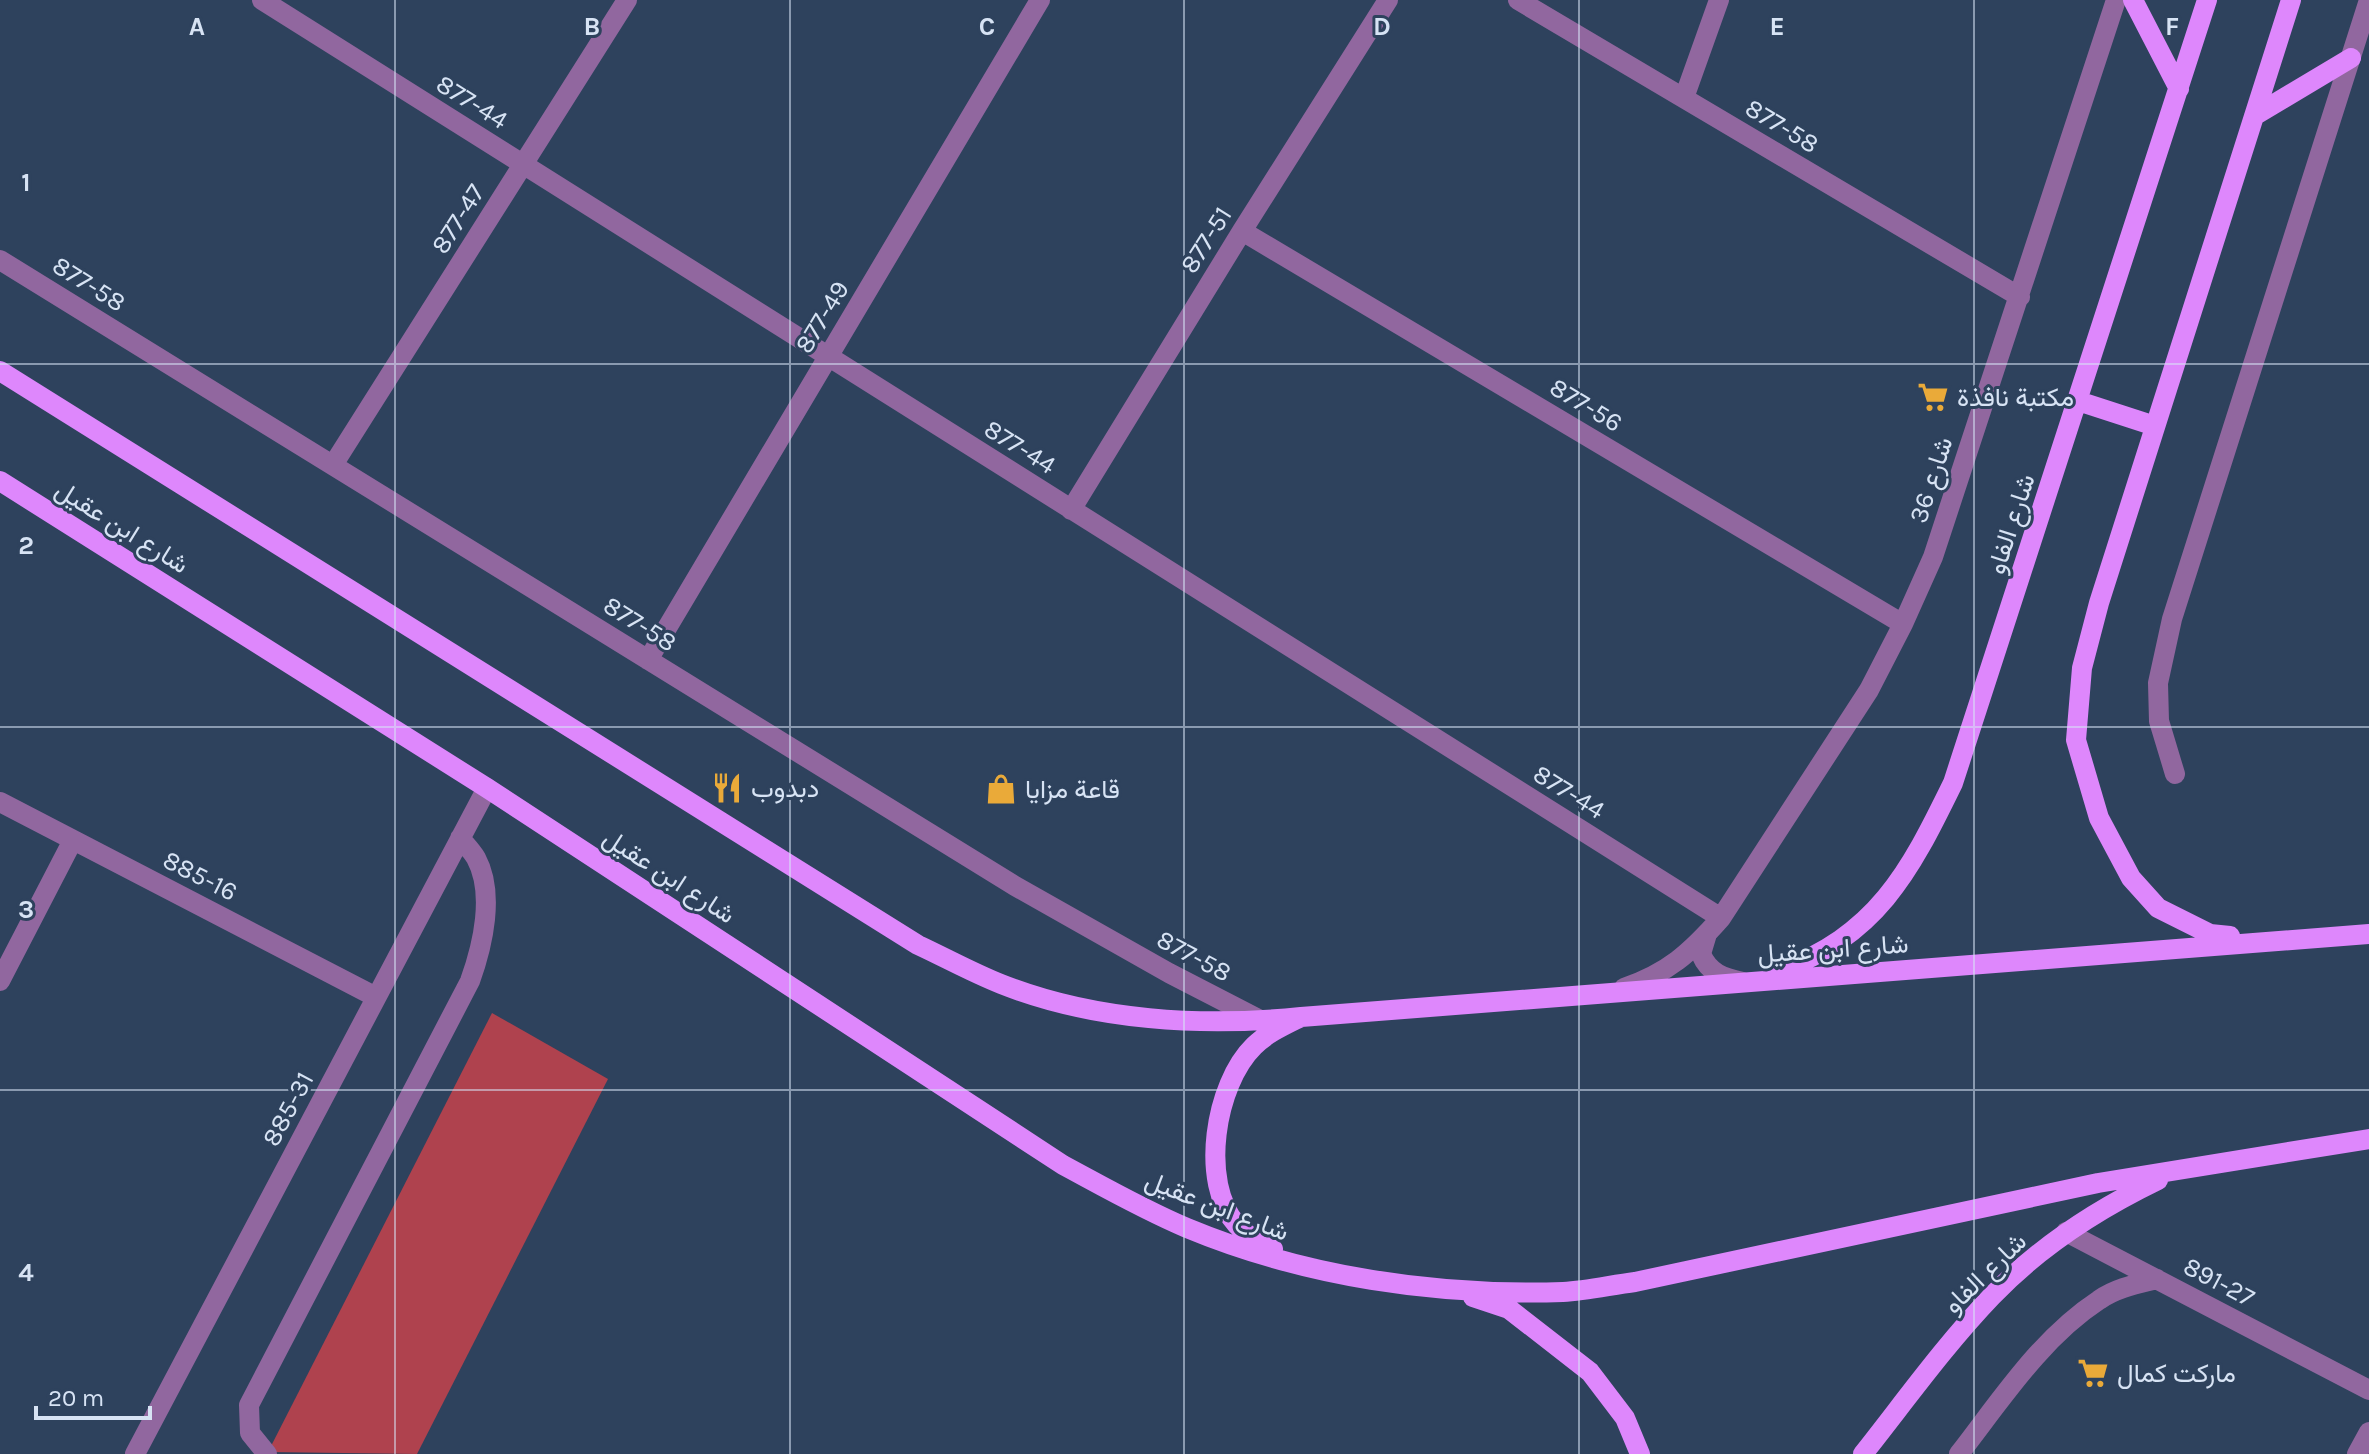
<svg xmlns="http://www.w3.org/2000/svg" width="2369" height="1454" font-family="Karla,Vazirmatn,sans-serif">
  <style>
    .park { fill: #af424e }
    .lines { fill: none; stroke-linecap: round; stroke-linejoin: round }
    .minor { stroke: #91679f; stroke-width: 20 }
    .major { stroke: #de87fc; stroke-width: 20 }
    .grid { fill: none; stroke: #d7e3f4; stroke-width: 2; stroke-opacity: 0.55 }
    .labels { text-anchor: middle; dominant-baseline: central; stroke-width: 6; stroke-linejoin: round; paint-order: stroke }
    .street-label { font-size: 26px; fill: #d7e3f4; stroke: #2e425d }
    .poi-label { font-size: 26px; fill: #d7e3f4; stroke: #2e425d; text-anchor: start }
    .grid-label { font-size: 26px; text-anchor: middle; font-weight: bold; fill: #d7e3f4; stroke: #2e425d; stroke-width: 6; stroke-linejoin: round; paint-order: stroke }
  </style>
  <rect width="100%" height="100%" fill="#2e425d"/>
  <path class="park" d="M492 1013 608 1079 417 1454 268 1452Z"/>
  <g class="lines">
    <path class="minor" d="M262 0 1721 918
      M1518 0 2020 297
      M1684 98 1719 0
      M1242 231 1903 624
      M0 260 1015 886 1169 973 1260 1020
      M333 465 627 0
      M1071 510 1242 231 1388 0
      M648 660 1040 0
      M2175 774 2159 721 2158 683 2172 619 2369 0
      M0 802 376 997
      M1707 934 1701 954C1709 973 1723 978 1743 982
      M0 981 73 840
      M1624 988C1668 973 1690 953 1721 918L1869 690 1903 624 1933 557 2116 0
      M2066 1232 2369 1390
      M135 1454 487 788
      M267 1454 250 1433 249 1405 470 981C483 945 495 893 476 858 472 851 465 844 460 838
      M1959 1454C2001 1400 2041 1338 2099 1300 2116 1288 2137 1284 2157 1279
      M2357 1454 2369 1432"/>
    <path class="major" d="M2133 0 2179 89
      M2254 116 2351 58
      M0 371 918 945C946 958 973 973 1001 984 1094 1021 1203 1027 1301 1017
      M2078 401 2155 426
      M0 481 487 788 1063 1165C1104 1187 1144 1210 1187 1228 1305 1277 1436 1296 1563 1292 1587 1291 1611 1285 1635 1282L2098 1183 2369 1139
      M2230 936 2210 934 2158 908 2131 878 2099 818 2076 740 2082 668 2099 603 2291 0
      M1776 972C1877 936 1909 873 1953 783L2207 0
      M1273 1249C1261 1244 1247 1236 1237 1225 1199 1183 1215 1084 1254 1046 1267 1033 1285 1025 1301 1017L2369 934
      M1473 1297 1509 1309 1590 1372 1625 1418 1640 1454
      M1863 1454C1905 1401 1945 1345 1992 1296 2039 1247 2098 1209 2158 1180"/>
  </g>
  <path class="grid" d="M395 0V1454M790 0V1454M1184 0V1454M1579 0V1454M1974 0V1454M0 364H2369M0 727H2369M0 1090H2369"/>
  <defs>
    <g id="supermarket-bare" transform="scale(2.4)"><path d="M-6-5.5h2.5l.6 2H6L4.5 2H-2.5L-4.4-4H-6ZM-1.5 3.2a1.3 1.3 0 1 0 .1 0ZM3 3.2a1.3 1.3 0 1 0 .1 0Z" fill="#eaaa39" stroke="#2e425d" stroke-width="2.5" paint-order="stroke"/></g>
    <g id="restaurant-bare" transform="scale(2.4)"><path d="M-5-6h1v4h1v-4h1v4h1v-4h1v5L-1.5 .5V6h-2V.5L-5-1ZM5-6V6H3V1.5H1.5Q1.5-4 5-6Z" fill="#eaaa39" stroke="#2e425d" stroke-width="2.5" paint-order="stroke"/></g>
    <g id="shop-bare" transform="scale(2.4)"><path d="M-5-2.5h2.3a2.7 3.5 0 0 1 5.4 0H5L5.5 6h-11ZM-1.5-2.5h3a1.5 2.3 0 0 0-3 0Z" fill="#eaaa39" stroke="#2e425d" stroke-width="2.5" paint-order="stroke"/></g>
  </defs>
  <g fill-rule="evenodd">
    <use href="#supermarket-bare" x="1933" y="397"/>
    <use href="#restaurant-bare" x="727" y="788"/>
    <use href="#shop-bare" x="1001" y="789"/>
    <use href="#supermarket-bare" x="2093" y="1373"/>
  </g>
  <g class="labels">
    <g class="street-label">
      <text transform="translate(472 102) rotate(32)">877-44</text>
      <text transform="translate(1782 126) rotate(31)">877-58</text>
      <text transform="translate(458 219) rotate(-58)">877-47</text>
      <text transform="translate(1206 240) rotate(-58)">877-51</text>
      <text transform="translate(89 284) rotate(32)">877-58</text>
      <text transform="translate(822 317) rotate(-59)">877-49</text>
      <text transform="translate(1586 405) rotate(31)">877-56</text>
      <text transform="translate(1020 447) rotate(32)">877-44</text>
      <text transform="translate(1931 480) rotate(-72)">شارع 36</text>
      <text transform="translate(2011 524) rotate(-72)">شارع الفاو</text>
      <text transform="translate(122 527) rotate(32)">شارع ابن عقيل</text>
      <text transform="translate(640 624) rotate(32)">877-58</text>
      <text transform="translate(1569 792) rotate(32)">877-44</text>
      <text transform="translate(200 876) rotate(27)">885-16</text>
      <text transform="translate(669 876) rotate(33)">شارع ابن عقيل</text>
      <text transform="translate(1833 949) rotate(-4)">شارع ابن عقيل</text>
      <text transform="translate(1194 956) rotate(28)">877-58</text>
      <text transform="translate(288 1109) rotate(-62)">885-31</text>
      <text transform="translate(1217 1206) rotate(21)">شارع ابن عقيل</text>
      <text transform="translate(1985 1273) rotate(-44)">شارع الفاو</text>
      <text transform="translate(2219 1282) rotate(28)">891-27</text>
    </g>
    <g class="poi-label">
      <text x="1957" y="397">مكتبة نافذة</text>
      <text x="751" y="788">دبدوب</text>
      <text x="1025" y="789">قاعة مزايا</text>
      <text x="2117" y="1373">ماركت كمال</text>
    </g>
  </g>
  <g class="grid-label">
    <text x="197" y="35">A</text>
    <text x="592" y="35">B</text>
    <text x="987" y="35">C</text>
    <text x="1382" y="35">D</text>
    <text x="1777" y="35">E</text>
    <text x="2172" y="35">F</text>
    <text x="26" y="191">1</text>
    <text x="26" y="554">2</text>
    <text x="26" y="918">3</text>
    <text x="26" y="1281">4</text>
  </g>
  <path d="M36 1406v12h114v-12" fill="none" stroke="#d7e3f4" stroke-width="4"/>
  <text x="48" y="1406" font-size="24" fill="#d7e3f4" stroke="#2e425d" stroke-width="6" paint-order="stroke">20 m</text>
</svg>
